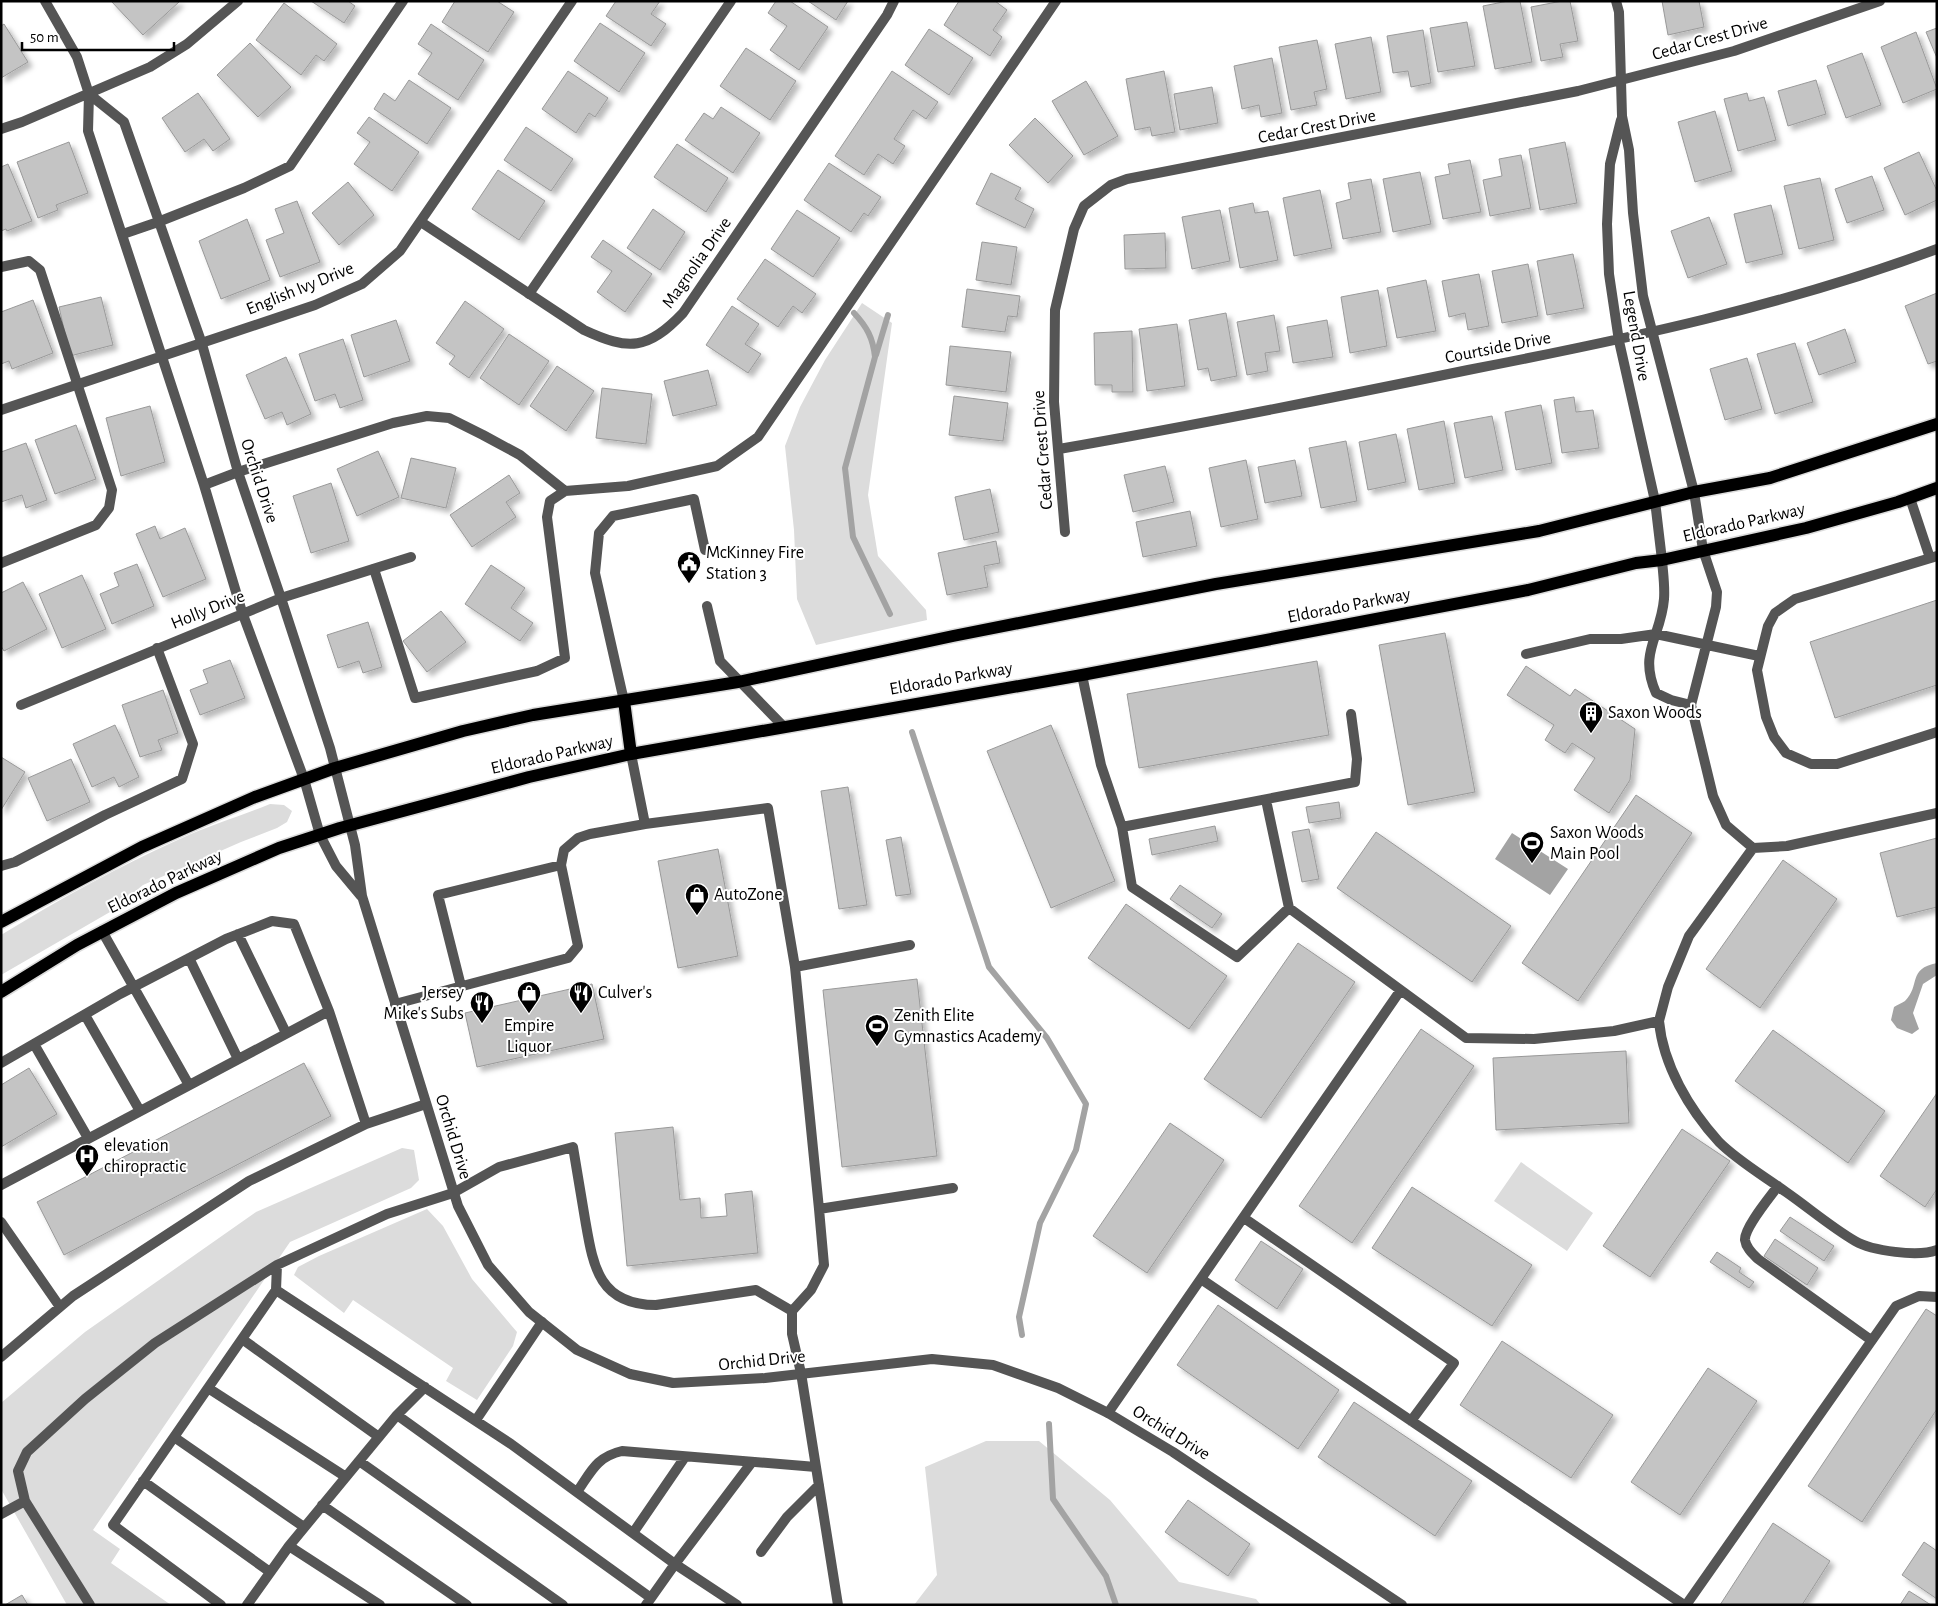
<svg xmlns="http://www.w3.org/2000/svg" width="1938" height="1606" font-family="'Alegreya Sans',sans-serif">
  <style>
    .green { fill: #dcdcdc }
    .water { fill: #a3a3a3 }
    .lines { fill: none; stroke-linecap: round; stroke-linejoin: round }
    .stream { stroke: #a3a3a3; stroke-width: 6 }
    .building { fill: #c4c4c4; stroke: #999; filter: url(#shadow) }
    .primary-casing { stroke: #dbdbdb; stroke-width: 15 }
    .lane { stroke: #555; stroke-width: 10 }
    .street { stroke: #555; stroke-width: 10 }
    .primary { stroke: #000; stroke-width: 12 }
    .labels { text-anchor: middle; dominant-baseline: central; stroke-width: 4; stroke-linejoin: round; paint-order: stroke }
    .street-label { font-size: 18px; fill: #000; stroke: #fff }
    .poi-label { font-size: 18px; fill: #000; stroke: #fff; text-anchor: start }
  </style>
  <defs>
    <filter id="shadow"><feDropShadow dx="4.5" dy="4.5" stdDeviation="2.5" flood-color="#0004"/></filter>
  </defs>
  <rect width="100%" height="100%" fill="#fff"/>
  <path class="green" d="M862 303 892 323 868 495 878 556 926 610 927 620 816 645 797 599 794 530 785 446 800 407 825 360Z
    M270 804 284 805 292 811 287 822 277 828 241 842 143 885 110 912 1 975V935C60 899 119 866 182 838 210 825 241 816 270 804Z
    M402 1148 414 1150 419 1180 411 1188 290 1242 93 1530 120 1549 111 1563 171 1605H67L1 1489V1403L85 1332 256 1212Z
    M1521 1162 1593 1213 1567 1251 1494 1201Z
    M427 1209 443 1226 472 1279 517 1332 513 1346 477 1400 446 1381 453 1368 353 1300 344 1313 294 1275 298 1267 319 1256Z
    M986 1441H1039L1110 1500 1179 1582 1256 1599 1261 1605H914L937 1575 925 1467Z"/>
  <path class="water" d="M1512 833 1568 869 1550 895 1495 859Z
    M1937 963V975L1923 984 1913 1013 1919 1029 1912 1034 1897 1028 1891 1020 1894 1007C1897 1005 1902 1003 1905 1001 1921 985 1907 969 1937 963Z"/>
  <g class="lines">
    <path class="stream" d="M854 313C867 327 873 338 875 357L845 468 853 537 890 614
      M876 355 888 315
      M912 732 989 967 1047 1038 1086 1104 1076 1150 1040 1223 1019 1317 1022 1335
      M1049 1424 1053 1499 1106 1576 1116 1605"/>
  </g>
  <path class="building" d="M111 1H179V2L143 35Z
    M311 1H348L355 6 344 23Z
    M455 1H497L514 12 488 52 442 22Z
    M616 1H660L651 14 666 24 651 46 606 16Z
    M776 1H790L828 27 799 70 770 50 787 26 768 13Z
    M808 1H848L836 20Z
    M959 1H995L1007 10 993 30 1002 37 990 56 944 25Z
    M1508 1H1520L1532 62 1495 69 1483 6Z
    M1562 1H1570L1578 41 1560 44 1563 57 1541 61 1531 7Z
    M1662 1H1699L1704 27 1668 35Z
    M284 3 337 44 324 61 316 55 301 75 256 40Z
    M1467 22 1475 66 1438 72 1430 28Z
    M600 23 645 53 619 92 574 61Z
    M4 24 28 62 1 78V26Z
    M431 24 484 60 458 100 418 74 432 53 418 44Z
    M1937 28V58L1926 32Z
    M929 29 973 58 949 95 905 65Z
    M1423 30 1431 83 1411 87 1408 71 1393 73 1387 36Z
    M1916 32 1937 89 1903 103 1881 47Z
    M1371 37 1381 92 1346 99 1335 44Z
    M1317 40 1327 89 1314 92 1317 105 1291 110 1279 47Z
    M250 43 291 87 258 117 217 75Z
    M746 48 796 81 770 120 720 86Z
    M1862 53 1881 105 1846 118 1827 66Z
    M1272 58 1282 113 1261 117 1259 105 1242 109 1234 66Z
    M568 71 608 98 595 117 589 113 576 133 542 109Z
    M892 71 938 102 926 119 913 110 894 139 905 146 893 164 878 154 864 175 835 156Z
    M1164 71 1175 132 1152 136 1150 127 1135 130 1126 79Z
    M409 80 451 108 427 144 374 109 384 93 395 101Z
    M1816 80 1826 114 1788 126 1778 91Z
    M1086 81 1118 136 1084 155 1052 101Z
    M1212 87 1218 123 1180 130 1174 94Z
    M198 93 230 139 213 151 204 139 185 152 162 118Z
    M1747 93 1749 101 1764 97 1776 140 1738 151 1724 99Z
    M721 107 760 133 733 173 685 140 704 113 713 119Z
    M1715 111 1732 171 1695 182 1678 122Z
    M369 117 419 152 392 191 354 164 370 142 357 133Z
    M1035 118 1073 156 1048 183 1009 145Z
    M526 127 573 159 551 191 504 160Z
    M69 142 88 193 56 205 58 210 38 218 17 162Z
    M1565 142 1577 203 1540 210 1529 149Z
    M677 144 728 178 706 212 654 177Z
    M1919 152 1937 191V200L1905 215 1884 168Z
    M1521 155 1531 208 1490 216 1483 180 1502 176 1499 159Z
    M1470 160 1481 212 1443 219 1435 177 1450 174 1448 164Z
    M829 163 881 197 868 216 864 213 851 232 804 200Z
    M8 164 32 221 7 231 6 229 1 231V167Z
    M498 170 545 201 519 240 472 209Z
    M1420 172 1431 224 1393 232 1383 179Z
    M991 173 1021 188 1015 199 1034 209 1025 228 976 204Z
    M1872 176 1884 210 1847 223 1835 189Z
    M1820 178 1834 240 1799 249 1784 186Z
    M1371 179 1381 232 1343 239 1336 203 1351 199 1348 183Z
    M348 182 374 215 339 245 312 213Z
    M1320 190 1332 248 1294 256 1283 198Z
    M297 201 320 262 280 277 266 240 284 233 275 209Z
    M1253 203 1255 213 1268 211 1278 260 1240 268 1229 208Z
    M1771 205 1783 254 1746 263 1734 214Z
    M653 209 685 232 660 270 627 248Z
    M797 210 840 238 813 277 771 249Z
    M1220 210 1230 261 1192 269 1182 217Z
    M1709 217 1727 264 1688 278 1671 231Z
    M247 219 270 280 221 299 199 241Z
    M1165 233 1166 268 1125 269 1124 235Z
    M603 240 652 274 625 312 597 292 612 271 591 257Z
    M982 242 1017 247 1011 285 976 280Z
    M1573 254 1584 308 1547 315 1537 261Z
    M765 259 816 294 802 313 793 306 778 327 737 299Z
    M1528 264 1538 316 1502 323 1492 271Z
    M1479 274 1489 326 1468 330 1465 313 1449 317 1442 281Z
    M1426 280 1436 331 1397 338 1387 288Z
    M967 289 1020 296 1017 317 1008 316 1005 332 962 327Z
    M1378 290 1387 346 1350 353 1341 297Z
    M1937 293V361L1928 364 1905 306Z
    M101 297 113 345 70 356 59 307Z
    M33 300 53 353 12 369 9 361 1 364V312Z
    M465 301 504 329 469 378 449 364 455 356 436 343Z
    M732 306 759 324 745 344 761 354 748 373 706 345Z
    M1226 313 1237 376 1211 381 1208 368 1198 370 1189 320Z
    M1274 315 1280 351 1265 353 1268 371 1247 375 1237 322Z
    M396 320 410 361 364 377 351 335Z
    M1327 320 1333 357 1293 363 1287 327Z
    M1177 324 1185 386 1147 391 1139 329Z
    M1845 329 1856 362 1819 375 1807 343Z
    M1132 331 1133 392H1112V385H1095L1094 333Z
    M509 334 549 361 519 405 480 378Z
    M343 339 363 400 340 408 335 394 315 401 299 354Z
    M1795 343 1813 402 1775 414 1757 354Z
    M950 346 1011 352 1006 392 946 385Z
    M286 357 311 414 287 425 282 412 265 419 246 375Z
    M1747 358 1762 409 1725 420 1710 369Z
    M557 366 594 391 566 431 530 406Z
    M708 370 717 405 673 416 664 381Z
    M602 388 652 394 646 444 596 438Z
    M954 396 1008 403 1003 441 949 435Z
    M1574 397 1576 412 1593 410 1599 448 1562 453 1554 400Z
    M1541 405 1552 463 1516 470 1505 412Z
    M150 406 165 462 121 476 106 418Z
    M1492 416 1503 470 1465 478 1454 423Z
    M1444 421 1455 483 1419 490 1407 429Z
    M76 425 96 479 55 494 35 440Z
    M1396 434 1406 482 1368 490 1359 442Z
    M1346 441 1357 501 1321 508 1309 448Z
    M26 443 47 500 26 508 22 495 1 502V452Z
    M378 451 399 497 357 516 337 469Z
    M411 458 456 468 446 508 401 498Z
    M1246 460 1258 519 1221 527 1209 468Z
    M1295 460 1302 496 1265 503 1258 467Z
    M1165 466 1174 502 1133 512 1124 475Z
    M509 475 520 493 506 502 516 517 472 547 450 515Z
    M331 483 349 541 311 553 293 496Z
    M990 489 999 532 964 540 955 497Z
    M1190 511 1197 546 1143 557 1136 522Z
    M155 526 160 539 185 528 206 579 163 597 136 534Z
    M996 541 1000 563 984 566 988 587 947 595 938 553Z
    M137 564 154 606 112 624 100 594 119 586 114 573Z
    M491 565 525 588 511 608 533 623 520 641 465 604Z
    M82 575 106 629 62 648 39 594Z
    M23 582 47 629 4 651 1 646V593Z
    M1937 600V685L1835 718 1810 642Z
    M441 611 466 642 427 672 403 641Z
    M368 622 382 667 363 673 359 661 338 668 327 635Z
    M1445 633 1475 792 1408 805 1379 645Z
    M230 660 245 698 200 715 190 690 208 683 203 670Z
    M1317 661 1329 735 1139 768 1127 694Z
    M1526 666 1570 696 1575 689 1635 729 1630 780 1609 813 1574 790 1595 758 1572 743 1565 753 1545 740 1554 725 1507 695Z
    M163 690 178 733 158 740 162 750 140 757 122 705Z
    M115 725 139 777 119 787 114 777 92 787 73 744Z
    M1051 725 1115 881 1051 908 987 751Z
    M1 757 25 772 1 810Z
    M71 759 90 802 47 821 28 778Z
    M848 787 867 905 839 909 821 791Z
    M1636 795 1692 833 1578 1001 1522 963Z
    M1339 802 1341 818 1309 823 1306 807Z
    M1215 826 1218 841 1152 855 1149 839Z
    M1309 829 1319 879 1302 882 1292 832Z
    M1376 832 1511 926 1472 982 1337 888Z
    M901 837 911 894 896 896 886 840Z
    M1937 838V907L1897 917 1880 853Z
    M718 849 738 956 678 968 658 861Z
    M1783 860 1837 899 1760 1008 1706 969Z
    M1180 885 1222 914 1212 928 1170 899Z
    M1126 904 1227 976 1189 1029 1088 958Z
    M1298 943 1355 982 1261 1118 1204 1079Z
    M917 979 937 1156 842 1167 823 990Z
    M592 984 604 1039 477 1067 465 1013Z
    M1421 1029 1474 1066 1352 1243 1299 1206Z
    M1773 1030 1885 1111 1848 1163 1735 1081Z
    M1626 1051 1629 1123 1496 1130 1493 1058Z
    M304 1063 331 1116 64 1255 37 1202Z
    M29 1068 57 1114 1 1147V1085Z
    M1937 1093V1189L1925 1207 1880 1176Z
    M1170 1123 1224 1160 1147 1273 1093 1236Z
    M673 1127 680 1200 700 1198 701 1218 727 1216 725 1194 752 1191 758 1253 627 1266 615 1133Z
    M1682 1129 1730 1161 1650 1277 1603 1246Z
    M1412 1187 1532 1265 1492 1326 1372 1248Z
    M1790 1217 1834 1246 1824 1261 1780 1231Z
    M1775 1239 1818 1268 1807 1285 1764 1256Z
    M1261 1241 1303 1269 1277 1309 1235 1280Z
    M1717 1252 1741 1268 1739 1272 1754 1282 1749 1288 1710 1262Z
    M1218 1305 1339 1390 1298 1449 1177 1365Z
    M1926 1309 1937 1316V1409L1862 1522 1808 1486Z
    M1502 1341 1613 1415 1571 1478 1460 1405Z
    M1708 1368 1757 1401 1680 1515 1631 1482Z
    M1354 1402 1472 1481 1435 1536 1318 1457Z
    M1188 1500 1250 1544 1228 1576 1165 1532Z
    M1773 1523 1830 1561 1802 1605H1720Z
    M1924 1542 1937 1551V1599L1902 1575Z
    M1909 1591 1931 1605H1900Z
    M22 1595 28 1605H5Z"/>
  <g class="lines">
    <g class="primary-casing">
      <path id="primary" d="M624 701 631 754
        M1 922 142 847 255 797 335 768 463 731 533 715 738 682 953 636 1216 584 1539 531 1694 492 1770 478 1937 424
        M1 992 77 945 176 893 279 848 340 828 529 777 631 754 1082 675 1528 590 1636 563 1662 560 1806 528 1898 502 1937 488"/>
    </g>
    <path class="lane" d="M158 222 244 188 290 166 403 1
      M1 267 29 261 40 270 112 490 109 508 96 525 1 563
      M529 294 731 1
      M238 472 393 423 427 416 449 418 483 435 520 455 565 491
      M1910 498 1930 558
      M1703 550 1717 592 1716 607 1691 705 1713 796 1726 825 1753 848 1787 846 1937 813
      M1937 556 1795 599 1775 613 1768 626 1757 670 1766 717 1774 737 1786 753 1811 764H1837L1937 732
      M1662 560C1663 573 1665 586 1664 599 1661 637 1638 652 1656 693L1671 700 1691 705
      M374 569 415 698 537 671 565 658 547 517 550 501 565 491 628 486 717 466 758 437 1056 1
      M707 606 720 661 784 727
      M1526 654 1590 639H1621L1656 634 1759 656
      M1082 675 1101 765 1122 827 1132 887 1237 957 1289 908
      M624 701 595 573 599 533 613 516 694 499 705 550
      M631 754 645 824 768 808 795 967 819 1209
      M1266 800 1289 908 1466 1038 1534 1039 1614 1031 1659 1021 1668 987 1689 936 1753 848
      M1122 827 1355 782 1357 759 1351 714
      M1 866 15 862 105 815 182 779 193 744 157 648
      M102 931 189 1085
      M238 934 286 1033
      M189 958 238 1059
      M795 967 910 945
      M461 986 438 895 561 865
      M395 1004 568 958 578 946 561 865 564 850 578 838 590 834 645 824
      M85 1015 140 1111
      M1659 1021C1663 1065 1689 1109 1719 1142 1738 1161 1764 1176 1786 1192 1809 1208 1831 1227 1855 1241 1872 1251 1918 1257 1937 1250
      M34 1044 88 1138
      M1 1063 120 994 226 939 272 921 294 924 329 1011 366 1124
      M1 1185 329 1011
      M1778 1186C1770 1197 1744 1228 1745 1240 1746 1248 1753 1254 1758 1259L1871 1340
      M1244 1218 1454 1363 1411 1421
      M1 1222 60 1307
      M1201 1279 1684 1605
      M276 1290 277 1265
      M242 1339 379 1437
      M1 1357 73 1296 249 1181 366 1124 426 1104
      M208 1388 346 1477
      M1108 1413 1400 991
      M397 1415 651 1598
      M476 1420 542 1322
      M174 1437 304 1527
      M359 1461 563 1605
      M143 1481 270 1572
      M577 1492C591 1472 596 1457 622 1451L816 1467
      M322 1505 467 1605
      M1 1514 25 1501
      M633 1533 685 1457
      M761 1552 787 1517 819 1485
      M90 1605 25 1501 18 1471 27 1452 85 1399 155 1343 277 1265 387 1214 453 1193 499 1167 573 1147C577 1171 581 1195 585 1219 593 1265 598 1305 656 1305L756 1290 792 1311
      M221 1605 113 1525 276 1290 511 1444 675 1564 646 1605
      M247 1605 289 1546
      M380 1605 289 1546 397 1415 425 1387
      M737 1605 675 1564 752 1462
      M838 1605 801 1373 792 1334V1311L811 1290 824 1265 819 1209 953 1188
      M1686 1605 1896 1306 1919 1296 1937 1297"/>
    <path class="street" d="M45 1 77 57 89 94 88 131 204 485 242 612 304 779 320 835 336 866 361 896
      M1616 1 1619 12 1622 116 1629 150 1633 213 1643 296 1694 492 1703 550
      M89 94 124 122 202 344 238 472 281 598 330 748 355 845 362 896 458 1206 488 1265 529 1312 577 1350 630 1374 673 1383 765 1378 932 1359 993 1365 1058 1388 1108 1413 1173 1452 1402 1605
      M1621 120 1610 164 1607 224 1609 274 1619 341 1655 501 1662 560
      M1 129 22 122 150 67 187 44 238 1
      M421 222 584 330C629 351 648 350 683 313L887 15 894 1
      M123 234 158 222
      M1 410 315 305 362 284 400 251 572 1
      M1059 449C1196 425 1332 398 1468 370 1627 339 1784 306 1937 249
      M204 485 238 472
      M1065 532 1054 402 1055 310 1074 229 1084 206 1111 185 1127 179 1578 91 1734 51 1880 1
      M21 705 281 598 411 557"/>
    <use href="#primary" class="primary"/>
  </g>
  <defs>
    <g id="civic-pin" transform="scale(1.25)"><path d="M0 17L-7.5 6A9.5 9.5 0 1 1 7.5 6Z" fill="#000" stroke="#fff"/><path d="M-.6-6.5H3V-4.5H.6V-3L4-1V1h2V6H-6V1h2V-1L-.6-3ZM-1.2 2.5V6h2.4V2.5Z" fill="#fff"/></g>
    <g id="building-pin" transform="scale(1.25)"><path d="M0 17L-7.5 6A9.5 9.5 0 1 1 7.5 6Z" fill="#000" stroke="#fff"/><path d="M-4-6H4V6H1V3H-1V6H-4ZM-2.5-4.3h1.7v1.8h-1.7ZM.8-4.3h1.7v1.8H.8ZM-2.5-1h1.7V.8h-1.7ZM.8-1h1.7V.8H.8Z" fill="#fff"/></g>
    <g id="stadium-pin" transform="scale(1.25)"><path d="M0 17L-7.5 6A9.5 9.5 0 1 1 7.5 6Z" fill="#000" stroke="#fff"/><path d="M0-5a6.5 5 0 1 0 0 10a6.5 5 0 1 0 0-10ZM-3.5-1.8h7v3.6h-7Z" fill="#fff"/></g>
    <g id="shop-pin" transform="scale(1.25)"><path d="M0 17L-7.5 6A9.5 9.5 0 1 1 7.5 6Z" fill="#000" stroke="#fff"/><path d="M-5-2.5h2.3a2.7 3.5 0 0 1 5.4 0H5L5.5 6h-11ZM-1.5-2.5h3a1.5 2.3 0 0 0-3 0Z" fill="#fff"/></g>
    <g id="restaurant-pin" transform="scale(1.25)"><path d="M0 17L-7.5 6A9.5 9.5 0 1 1 7.5 6Z" fill="#000" stroke="#fff"/><path d="M-5-6h1v4h1v-4h1v4h1v-4h1v5L-1.5 .5V6h-2V.5L-5-1ZM5-6V6H3V1.5H1.5Q1.5-4 5-6Z" fill="#fff"/></g>
    <g id="hospital-pin" transform="scale(1.25)"><path d="M0 17L-7.5 6A9.5 9.5 0 1 1 7.5 6Z" fill="#000" stroke="#fff"/><path d="M-5-5h3v3.5h4V-5h3V5h-3V1.5h-4V5h-3Z" fill="#fff"/></g>
  </defs>
  <g fill-rule="evenodd">
    <use href="#civic-pin" x="689" y="563"/>
    <use href="#building-pin" x="1591" y="713"/>
    <use href="#stadium-pin" x="1532" y="843"/>
    <use href="#shop-pin" x="697" y="895"/>
    <use href="#shop-pin" x="529" y="993"/>
    <use href="#restaurant-pin" x="581" y="993"/>
    <use href="#restaurant-pin" x="482" y="1003"/>
    <use href="#stadium-pin" x="877" y="1026"/>
    <use href="#hospital-pin" x="87" y="1156"/>
  </g>
  <g class="labels">
    <g class="street-label">
      <text transform="translate(1710 39) rotate(-16)">Cedar Crest Drive</text>
      <text transform="translate(1317 127) rotate(-11)">Cedar Crest Drive</text>
      <text transform="translate(697 263) rotate(-55)">Magnolia Drive</text>
      <text transform="translate(300 289) rotate(-22)">English Ivy Drive</text>
      <text transform="translate(1636 336) rotate(80)">Legend Drive</text>
      <text transform="translate(1498 348) rotate(-11)">Courtside Drive</text>
      <text transform="translate(1043 450) rotate(-94)">Cedar Crest Drive</text>
      <text transform="translate(259 481) rotate(72)">Orchid Drive</text>
      <text transform="translate(1744 523) rotate(-13)">Eldorado Parkway</text>
      <text transform="translate(1349 606) rotate(-11)">Eldorado Parkway</text>
      <text transform="translate(208 610) rotate(-22)">Holly Drive</text>
      <text transform="translate(951 679) rotate(-10)">Eldorado Parkway</text>
      <text transform="translate(552 755) rotate(-13)">Eldorado Parkway</text>
      <text transform="translate(165 882) rotate(-26)">Eldorado Parkway</text>
      <text transform="translate(453 1137) rotate(73)">Orchid Drive</text>
      <text transform="translate(762 1361) rotate(-6)">Orchid Drive</text>
      <text transform="translate(1171 1433) rotate(32)">Orchid Drive</text>
    </g>
    <g class="poi-label">
      <text x="706" y="553">McKinney Fire<tspan x="706" dy="21">Station 3</tspan></text>
      <text x="1608" y="713">Saxon Woods</text>
      <text x="1550" y="833">Saxon Woods<tspan x="1550" dy="21">Main Pool</tspan></text>
      <text x="714" y="895">AutoZone</text>
      <text x="464" y="993" text-anchor="end">Jersey<tspan x="464" dy="21">Mike's Subs</tspan></text>
      <text x="598" y="993">Culver's</text>
      <text x="894" y="1016">Zenith Elite<tspan x="894" dy="21">Gymnastics Academy</tspan></text>
      <text x="529" y="1026" text-anchor="middle">Empire<tspan x="529" dy="21">Liquor</tspan></text>
      <text x="104" y="1146">elevation<tspan x="104" dy="21">chiropractic</tspan></text>
    </g>
  </g>
  <rect width="1938" height="1606" fill="none" stroke="#000000" stroke-width="5"/>
  <path d="M22 42v8h152v-8" fill="none" stroke="#000000" stroke-width="2.5"/>
  <text x="30" y="42" font-size="15" fill="#000000" stroke="#ffffff" stroke-width="4" paint-order="stroke">50 m</text>
</svg>
